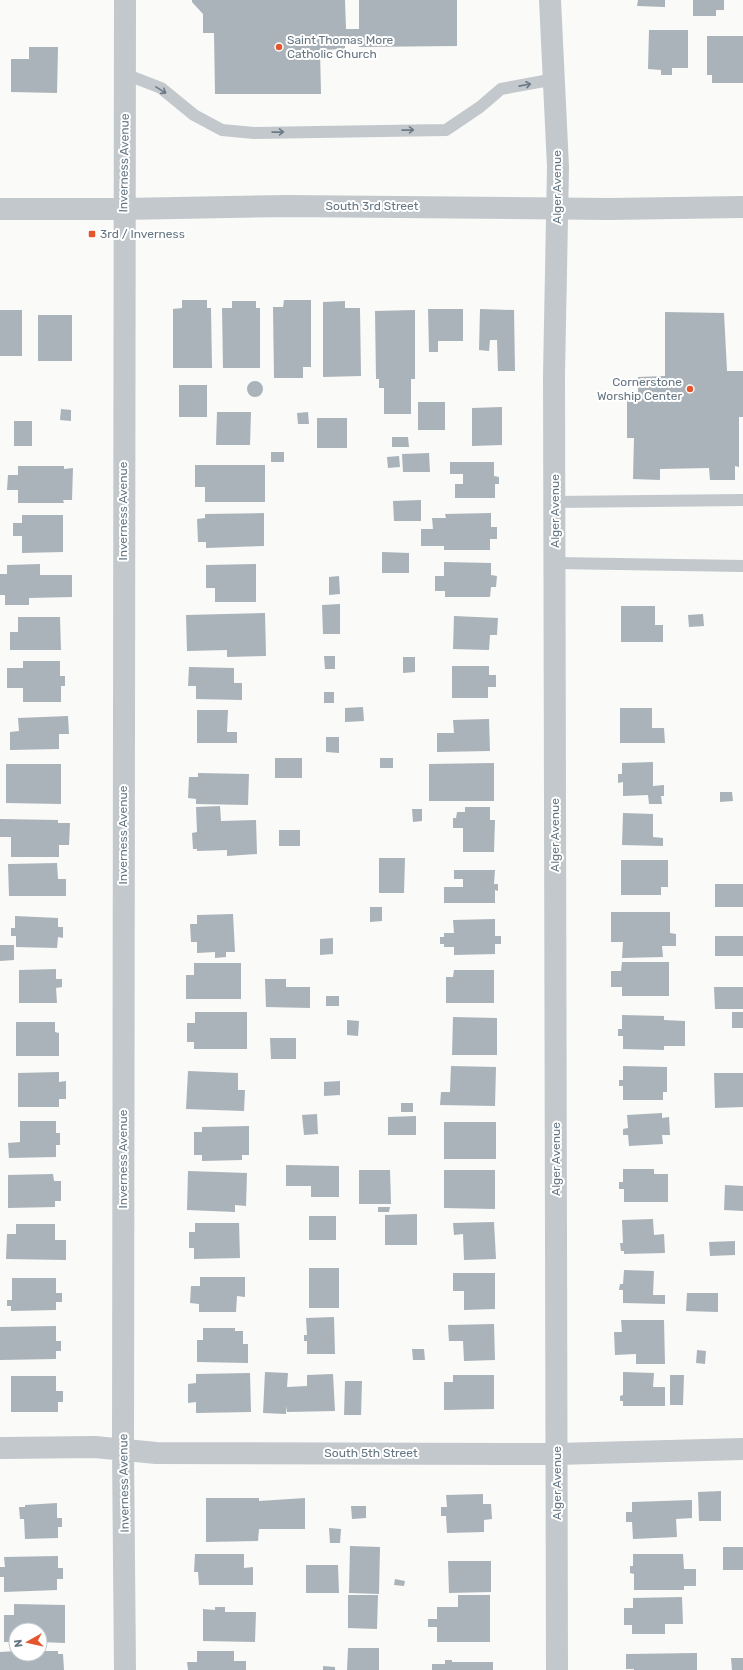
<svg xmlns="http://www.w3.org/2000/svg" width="743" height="1670" font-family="Rubik,sans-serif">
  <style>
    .building { fill: #aab3b9 }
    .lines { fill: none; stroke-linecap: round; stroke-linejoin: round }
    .service { stroke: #c3c8cc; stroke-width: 12 }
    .minor { stroke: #c3c8cc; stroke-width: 22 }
    .tertiary { stroke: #c3c8cc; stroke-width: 22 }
    .oneway { stroke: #6a7a87 }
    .poi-dot { fill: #e4572e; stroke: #fff; stroke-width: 1.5 }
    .labels { text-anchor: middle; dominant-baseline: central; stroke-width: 4; stroke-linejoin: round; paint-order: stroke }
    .poi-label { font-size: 12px; fill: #657683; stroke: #fff; text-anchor: start }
    .street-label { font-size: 12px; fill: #657683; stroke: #fff }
  </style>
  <rect width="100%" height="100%" fill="#fafaf8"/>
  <path class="building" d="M192 0H345L346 29H359V0H457V46L359 47 358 39H345V49L320 50 321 94H215L214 33H203V14L192 2Z
    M638 0H665V7L637 6Z
    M693 0H724V10H716V16H693Z
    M649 30H688V68H672V75H661V70L648 69Z
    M707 36H743V83H712V75H707Z
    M29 47H58L57 93 11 92V59H29Z
    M182 300H207V308H211L212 368H173V309L182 308Z
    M284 300H311V367H303V378H274L273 307H283Z
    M232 301H256V308H260V368H223L222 308H232Z
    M345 301V308H360L361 376 323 377V302Z
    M428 309H463V341H438V352H429Z
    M480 309 514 310 515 371H498L497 340H490L489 351 479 350Z
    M0 310H22V356H0Z
    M415 310V379H411V414H384V388H379V379H376L375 311Z
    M665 312 724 313 727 371H743V417H739V467L735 466V480H710L709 468 660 469V480L633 479 634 438H627V401H638V377L665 376Z
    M38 315H72V361H38Z
    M247 389a8 8 0 1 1 16 0a8 8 0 1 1-16 0Z
    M179 385H207V417H179Z
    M418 402H445V430H418Z
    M502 407V445L472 446V408Z
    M61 409 71 410V421L60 420Z
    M217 412H251L250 445H216Z
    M308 412 309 424H298L297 413Z
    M317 418H347V448H317Z
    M14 421H32V446H14Z
    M392 437H408L409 447H392Z
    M271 452H284V462H271Z
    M429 453 430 472H403L402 454Z
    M399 456 400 467 388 468 387 457Z
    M450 462H494V476L499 477V484H495V498H455V484H463V474H450Z
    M195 465H265V502H205V487H195Z
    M18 466H64V469L73 468 72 500H63L64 503H18V490H7L8 475H18Z
    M421 500V521H394L393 501Z
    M264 513V546L206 548V542H198L197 519 205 518V514Z
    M491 513V527H497V539H490V550H444V546H421V529H433L432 518H446L445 514Z
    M22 515H63V552L22 553V536H13V523H22Z
    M382 552 409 553V573H382Z
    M444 562 491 563V575L497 576 496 587H491L490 597H445V591H435V576H444Z
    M40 564V575H72V597L29 598V605H5V595H0V574H7V565Z
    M256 564V602H215V588H206V565Z
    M339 576 340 594 329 595V577Z
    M340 604V634H323L322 605Z
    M621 606H655V625H663V642H621Z
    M265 613 266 656 227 657V650L187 651 186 615Z
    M703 614 704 626 689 627 688 615Z
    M454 616 498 618 497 635H490L489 650 453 649Z
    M18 617H60L61 650H10V632H18Z
    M324 656H335V669H325Z
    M403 657H415V672L403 673Z
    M23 661H60V676H65V686H61V702H23V688H7V668H23Z
    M452 666H489V675H496V687H488V698H452Z
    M189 667 234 668V683H242V700L196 699V686H188Z
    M324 692H334V703H324Z
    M363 707 364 721 345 722V708Z
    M620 708H652V728H664L665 743H620Z
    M197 710H228L227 732H237V743H197Z
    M68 716 69 734H59V749L10 750V732L19 731 18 718Z
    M489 719 490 751 437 752V733H454L453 720Z
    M326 737H339V753L326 752Z
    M275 758H302V778H275Z
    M380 758H393V768H380Z
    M653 762V786L664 785V796H661L662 804H649L648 795 623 796V782L618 783V774H622V763Z
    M494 763V801H429V764Z
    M6 764H61V804L6 803Z
    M198 773 249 774 248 805 196 804V799L188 798 189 777H198Z
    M720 792H732L733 801 720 802Z
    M220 806 221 821 256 820 257 854 227 856V850L197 851V849H193L192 833 197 832 196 807Z
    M465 807H490V820H495L494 852H463V828H453V818H456L457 812H465Z
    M412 809H422V821L413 822Z
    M623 813 653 814V837L663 838V846L622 845Z
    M0 819 58 820V823H70L69 845H59V857H11V837H0Z
    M279 830H300V846H279Z
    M379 858H405L404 893H379Z
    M621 860H668V887H661V895H621Z
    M57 863 58 879H66V896H9L8 864Z
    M454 870H495L494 884H498V891L495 890V903H444V887H463V879H454Z
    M715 884H743V907H715Z
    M370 907H382V921L370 922Z
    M611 912H670V933L676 934V946H662L663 957 622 958 623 942H611Z
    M233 914 235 952H226V957L215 958V952L197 953V942H191L190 924H197V915Z
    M15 916 58 918V927H63V938L58 937 57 948 16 947V936H11V928H15Z
    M495 919V936H501V944H495V954L454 955V947H444V944H440V937H444V933H454L453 920Z
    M715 936H743V956H715Z
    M333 938V954L320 955V939Z
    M0 945H14V960L0 961Z
    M622 962H669V996H622V987H611V971H621Z
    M194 963H241V999H186V975H194Z
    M56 969V979H62V987L56 988 57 1003H19V970Z
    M454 970H494V1003H446V977H453Z
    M265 979H286V987H310V1008L266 1007Z
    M714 987H743V1009H715Z
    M326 996H339V1006H326Z
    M195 1012H247V1049H194V1042H187V1023H195Z
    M732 1012H743V1028H732Z
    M622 1015 664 1016V1020L685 1021V1046H664V1050L623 1049V1036H618V1029H622Z
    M453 1017 497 1018V1055H452Z
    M347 1020 359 1021 358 1036 347 1035Z
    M16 1022H55V1032L59 1033V1056H16Z
    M270 1038H296V1059H271Z
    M451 1066 496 1067 495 1106 440 1105 441 1092H450Z
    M623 1066 667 1067V1092H663V1100H623V1086H619V1080H623Z
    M188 1071 238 1073V1090H245L244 1111 186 1109Z
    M59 1072V1082L66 1081V1099H59V1107H18V1073Z
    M714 1073H743V1107L715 1108Z
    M340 1081V1095L324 1096V1082Z
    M401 1103H413V1112H401Z
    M662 1113V1118L669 1117 670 1135H662L663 1144 629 1146 628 1135H623V1129L628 1128 627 1115Z
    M317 1114 318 1134 304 1135 302 1115Z
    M416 1116V1135H388V1117Z
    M20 1121H56V1133H60V1145H56V1157L9 1158 8 1143 20 1142Z
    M444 1122H496V1159H444Z
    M249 1126V1155H242V1160L202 1161V1155H194V1132H202V1127Z
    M286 1165 339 1166V1197H311V1186H286Z
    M623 1169H654V1174H668V1202H624V1189H619V1182H623Z
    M359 1170H390L391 1204H359Z
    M444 1170H495V1209L444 1208Z
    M188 1171 247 1173 246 1206 235 1205V1212L187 1210Z
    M53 1174 54 1181H61V1201H55V1207L8 1208V1175Z
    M725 1185 743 1186V1211L724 1210Z
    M378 1207H390L389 1212H378Z
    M417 1214V1245H385V1215Z
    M309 1216H336V1240H309Z
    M653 1219 654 1235 664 1234 665 1253 624 1254V1251H621L620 1243H623L622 1220Z
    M494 1222 496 1259 464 1260 463 1234 454 1235 453 1223Z
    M195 1223H239L240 1258 194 1259V1248H189V1232H195Z
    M16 1224H55V1240H66V1260L6 1259 7 1234H16Z
    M735 1241V1255L710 1256 709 1242Z
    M309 1268H339V1308H309Z
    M624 1270 654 1271 653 1295H665V1304L623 1303V1290H619L620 1284H623Z
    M453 1273H495V1309L464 1310V1291H453Z
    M200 1277H245V1297L237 1296 236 1312H199V1304L190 1303 191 1286H200Z
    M12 1278H56V1293H62V1302H56V1310L11 1311V1306H7V1300H12Z
    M687 1293H718V1312L686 1311Z
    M334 1317 335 1354H307V1341H304V1335H307L306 1318Z
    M621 1320H664L665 1364H636V1354L615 1355 614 1332H622Z
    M494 1324 495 1360 464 1361 463 1341H449L448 1325Z
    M56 1326V1341H61V1351H56V1359L0 1360V1327Z
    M203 1328H235V1331H243V1344H248V1363L197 1362V1340H203Z
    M412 1349H424L425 1360H413Z
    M697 1350 706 1351 705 1364 696 1363Z
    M265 1372 288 1373 287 1387 307 1386V1375L333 1374 335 1411 287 1412 286 1406V1414L263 1413Z
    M623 1372 654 1373 653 1387H665V1406H623V1401H620V1396L623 1395Z
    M250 1373 251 1412 196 1413V1402L188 1403V1384L196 1383V1374Z
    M453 1375H494V1409L444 1410V1382H453Z
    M670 1375H684L683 1405H670Z
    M11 1376H56V1391H63V1402H58V1412H11Z
    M345 1381H362L361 1415H344Z
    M721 1491V1521H699L698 1492Z
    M483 1494V1504H491L492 1519 484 1520V1532L447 1533 446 1516H441V1507H447L446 1495Z
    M206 1498H259V1501L305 1498V1529H259L258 1541 206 1542Z
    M692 1500V1518L676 1519 677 1537 633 1539 632 1522H626V1512H632V1502Z
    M57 1503V1518H62V1527H58V1538L25 1539 24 1519H20L19 1507H25V1505Z
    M351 1506H366V1518L352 1519Z
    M329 1528 341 1529 340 1543H330Z
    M350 1546 380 1547 379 1594 349 1593Z
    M723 1547H743V1570H723Z
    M195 1554H244V1568L253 1567V1585H199L198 1572H194Z
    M633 1554H683L684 1569H696V1586H684V1590H634V1574L630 1573V1566H633Z
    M58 1556V1568H63V1579H57V1590L4 1592V1577H0V1567H5L4 1557Z
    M448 1561H491V1592L449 1593Z
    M306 1565H338L339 1593H306Z
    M395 1579 405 1581 404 1586 394 1585Z
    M348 1595H378L377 1629 348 1628Z
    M458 1595H490V1642H437V1627H428V1619H437V1607H458Z
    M682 1597 683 1624H665V1634H632V1625H624V1608H633V1598Z
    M14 1604 65 1605V1643L40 1642V1630H16V1642H4V1615H14Z
    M215 1607H225V1612H256L255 1642 203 1641V1609L215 1610Z
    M348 1648H379V1670H347Z
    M16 1651V1654H40V1651H58V1654H63L64 1670H0V1652Z
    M197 1651H234V1661H246V1670H188L187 1662H197Z
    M697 1653V1670H634V1669H626V1654Z
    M731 1658H743V1670H732Z
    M445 1660H452V1662H493V1670H432V1664H445Z
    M323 1666 335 1667V1670H323Z"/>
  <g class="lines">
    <path class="service" d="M125 74 161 88 194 115 222 130 254 133 446 130 480 107 501 89 555 79
      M555 502 743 500
      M555 563 743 566"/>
    <path class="minor" d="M125 0 123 1450 125 1670
      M550 0 558 167 554 375 557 1670
      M0 1448 95 1447 156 1453 556 1454 743 1449"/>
    <path class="tertiary" d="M0 209H123L287 206 609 209 743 207"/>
  </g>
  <defs><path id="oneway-shaft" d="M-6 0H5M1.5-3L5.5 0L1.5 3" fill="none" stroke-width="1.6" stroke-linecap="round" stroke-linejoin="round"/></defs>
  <g class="oneway">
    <use href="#oneway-shaft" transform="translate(525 85) rotate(-11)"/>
    <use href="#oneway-shaft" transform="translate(161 90) rotate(31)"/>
    <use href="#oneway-shaft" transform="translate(408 130) rotate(-1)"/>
    <use href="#oneway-shaft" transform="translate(278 132) rotate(-1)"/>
  </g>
  <g class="poi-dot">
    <circle cx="279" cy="47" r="4"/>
    <rect x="88" y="230" width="8" height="8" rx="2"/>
    <circle cx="690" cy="389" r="4"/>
  </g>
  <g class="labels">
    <g class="poi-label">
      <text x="287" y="40">Saint Thomas More<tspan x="287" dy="14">Catholic Church</tspan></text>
      <text x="100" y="234">3rd / Inverness</text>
      <text x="682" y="382" text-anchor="end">Cornerstone<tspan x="682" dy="14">Worship Center</tspan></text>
    </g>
    <g class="street-label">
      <text transform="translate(124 163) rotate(-89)">Inverness Avenue</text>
      <text transform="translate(557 187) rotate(-90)">Alger Avenue</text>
      <text x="372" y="206">South 3rd Street</text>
      <text transform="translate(123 511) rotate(-90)">Inverness Avenue</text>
      <text transform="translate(555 511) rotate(-90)">Alger Avenue</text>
      <text transform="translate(123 835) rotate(-90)">Inverness Avenue</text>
      <text transform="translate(555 835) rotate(-90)">Alger Avenue</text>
      <text transform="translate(123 1159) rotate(-90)">Inverness Avenue</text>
      <text transform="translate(556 1159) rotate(-90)">Alger Avenue</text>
      <text x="371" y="1453">South 5th Street</text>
      <text transform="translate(124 1483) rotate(-91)">Inverness Avenue</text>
      <text transform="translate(557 1483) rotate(-90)">Alger Avenue</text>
    </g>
  </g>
  <g transform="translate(28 1642) rotate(262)"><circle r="19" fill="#ffffff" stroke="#c1c8cd"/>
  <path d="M0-3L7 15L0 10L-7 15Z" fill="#e4572e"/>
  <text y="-6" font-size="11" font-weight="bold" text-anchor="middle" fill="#657683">N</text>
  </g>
</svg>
